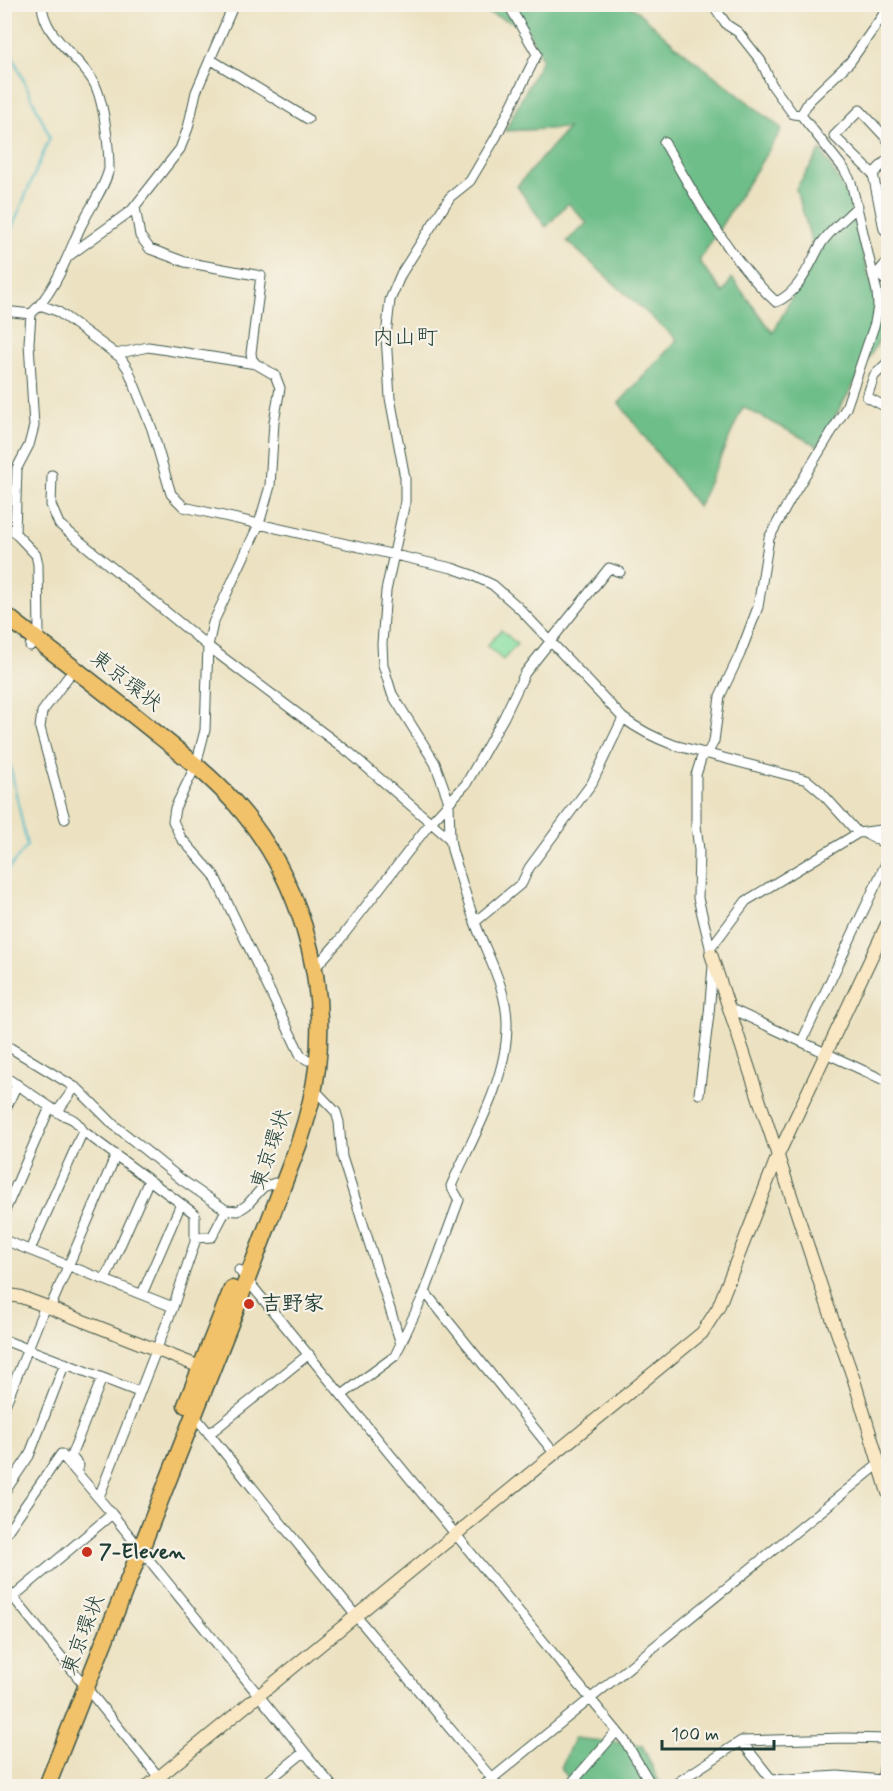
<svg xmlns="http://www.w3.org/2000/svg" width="893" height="1791" font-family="Mynerve,'Klee One',sans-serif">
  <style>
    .green { fill: #88e0a3; stroke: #548e6c; stroke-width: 1.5 }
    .forest { fill: #6ebe89; stroke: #467e5e; stroke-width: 1.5 }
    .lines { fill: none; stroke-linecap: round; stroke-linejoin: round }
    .stream { stroke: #4ebbc8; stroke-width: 2 }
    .street-casing { stroke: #3e5649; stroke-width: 11 }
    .secondary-casing { stroke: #3e5649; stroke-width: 14 }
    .highway-casing { stroke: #3e5649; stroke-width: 19 }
    .street { stroke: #fff; stroke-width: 9 }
    .secondary { stroke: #fae7c3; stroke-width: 12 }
    .highway { stroke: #f2c26a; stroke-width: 16 }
    .poi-dot { fill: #c8321e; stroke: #f7f3e8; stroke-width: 2 }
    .labels { text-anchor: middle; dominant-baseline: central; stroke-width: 4.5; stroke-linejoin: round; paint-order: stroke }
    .street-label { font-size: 21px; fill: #1f3d34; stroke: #f7f3e8 }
    .poi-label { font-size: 21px; font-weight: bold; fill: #1f3d34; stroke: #f7f3e8; text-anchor: start }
    .neighbourhood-label { font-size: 22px; fill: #1f3d34; stroke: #f7f3e8 }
  </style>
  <rect width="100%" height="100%" fill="#f7f3e8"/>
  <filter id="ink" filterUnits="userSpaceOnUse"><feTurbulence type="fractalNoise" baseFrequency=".0167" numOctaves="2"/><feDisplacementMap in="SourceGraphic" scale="12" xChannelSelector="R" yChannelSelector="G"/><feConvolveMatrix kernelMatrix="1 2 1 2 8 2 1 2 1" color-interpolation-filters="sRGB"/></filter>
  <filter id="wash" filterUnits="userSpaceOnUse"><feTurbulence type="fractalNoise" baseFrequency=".008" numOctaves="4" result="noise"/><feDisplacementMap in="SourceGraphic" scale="24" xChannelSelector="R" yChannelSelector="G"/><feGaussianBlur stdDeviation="1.35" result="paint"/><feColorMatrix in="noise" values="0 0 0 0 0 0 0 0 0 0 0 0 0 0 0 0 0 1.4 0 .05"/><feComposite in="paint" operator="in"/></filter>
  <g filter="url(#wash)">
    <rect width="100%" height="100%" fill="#ece2c2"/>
    <path class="green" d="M501 630 517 644 503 660 487 646Z"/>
    <path class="forest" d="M466 5H627L636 10 675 45 782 129 699 261 723 293 732 278 773 333 815 253 796 188 821 150 849 199 869 277 888 325 818 446 743 407 698 507 619 403 677 340 567 241 587 223 568 203 546 227 517 186 568 128 505 131 542 59 526 27Z
      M574 1738 642 1745 661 1786H574L561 1768Z"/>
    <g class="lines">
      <path class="stream" d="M4 38 50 137 4 247
        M4 736 27 846 4 875"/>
    </g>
  </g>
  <g filter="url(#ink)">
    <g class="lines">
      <g class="street-casing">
        <path id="street" d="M710 4 715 8 727 25 738 32 761 61 772 85 793 114 801 115
          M210 59 308 119
          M888 140 860 110 834 136 873 174 884 229 888 233
          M664 142C696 197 728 258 776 302 800 292 809 265 821 244 830 230 846 218 858 206
          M873 174 888 159
          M135 207 140 236 150 249 185 262 261 276 251 353 252 359 256 364 275 375 280 388 274 422 270 486 259 524 213 623 208 646 205 730 196 765 175 808 173 821 181 838 214 875 301 1056 308 1060
          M70 255 132 210 180 149 188 128 196 92 234 4
          M888 261 880 270V275L888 283
          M40 305 57 311 120 357 128 369 152 429 171 494 184 507 452 568 472 575 493 585 518 607 623 718C639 730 655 738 674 745L807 780 820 791 858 833
          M4 311 31 314
          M116 354 148 347 256 364
          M888 362 874 376 867 397 888 408
          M52 475 51 505 59 524 209 647 350 753 450 839
          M30 646 39 633 38 564 36 555 15 533 17 468 29 445 34 426 29 343 31 314C55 292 67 257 80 228 89 208 104 190 109 169 109 147 104 99 93 81 78 56 43 36 42 4
          M703 753 696 775V825L699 850 698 898 711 951
          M707 754 714 741 720 696 740 654 758 607 769 538 790 500 846 408 875 323 878 306 877 292 851 182 844 169 801 115 809 101 850 62 888 8
          M65 819 40 728 42 712 68 677
          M864 833 888 845
          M475 922 522 883 529 868 592 783 623 718
          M710 949 746 901 858 833 888 829
          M314 969 338 942 431 822 466 784 504 717 525 673 609 568 620 572
          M729 1008 888 1082
          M802 1041 888 859
          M4 1044 78 1089 114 1125 182 1180 226 1210 238 1211 247 1205 263 1187 275 1183
          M4 1076 62 1115C73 1118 78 1122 83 1131L195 1214V1242L173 1307 99 1497
          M313 1088 336 1112 339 1122 342 1157 401 1344
          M699 1094 709 1014 713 966
          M57 1112 75 1087
          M4 1113 17 1084
          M4 1213 50 1107
          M195 1238 212 1237 226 1210
          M4 1240 173 1307
          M30 1250 83 1131
          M239 1270 625 1741 652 1786
          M105 1280 149 1180
          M425 1292 555 1454
          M142 1294 181 1204
          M50 1308 116 1155
          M4 1340 139 1392
          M342 1395 395 1356 425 1292 459 1200 451 1186C473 1137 507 1080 507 1026 508 991 488 957 476 925 467 901 460 875 452 850L450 839 449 802 444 788 435 763 392 694 383 665 382 644 386 591 405 502V478L390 398 386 336 390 300 401 274 450 197 470 181 496 137 537 54 508 4
          M4 1408 45 1306
          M194 1415 356 1616 498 1786
          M209 1434 309 1354
          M79 1466 71 1456 102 1378
          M4 1493 29 1456 65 1363
          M4 1536 61 1454 112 1514 332 1786
          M4 1586 166 1786
          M13 1597 112 1514
          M741 1741 772 1780 838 1776 882 1780 888 1744
          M262 1786 304 1752
          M483 1786 879 1464
          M569 1786 617 1731
          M672 1786 741 1741 845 1738 888 1739"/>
      </g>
      <g class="secondary-casing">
        <path id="secondary" d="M711 954 825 1298 854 1380 888 1493
          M4 1294 21 1297 45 1306 208 1370
          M148 1786 702 1333 718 1308 778 1155 888 922"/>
      </g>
      <g class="highway-casing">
        <path id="highway" d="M4 614C50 650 96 685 141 721 173 747 206 771 234 802 298 873 328 973 317 1068 314 1093 307 1119 299 1143L233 1316 47 1786
          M186 1405 232 1289"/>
      </g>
      <use href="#street" class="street"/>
      <use href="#secondary" class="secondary"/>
      <use href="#highway" class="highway"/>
    </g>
  </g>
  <g class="poi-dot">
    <circle cx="249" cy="1304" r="6"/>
    <circle cx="87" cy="1552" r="6"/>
  </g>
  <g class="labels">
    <g class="street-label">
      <text transform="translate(126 681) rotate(38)">東京環状</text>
      <text transform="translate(271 1149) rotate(-71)">東京環状</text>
      <text transform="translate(83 1635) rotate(-69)">東京環状</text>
    </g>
    <g class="poi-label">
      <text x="261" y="1304">吉野家</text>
      <text x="99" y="1552">7-Eleven</text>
    </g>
    <g class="neighbourhood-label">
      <text x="405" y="338">内山町</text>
    </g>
  </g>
  <rect width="893" height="1791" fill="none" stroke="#f7f3e8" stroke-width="24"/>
  <path d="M662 1740v9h112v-9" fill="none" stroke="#1f3d34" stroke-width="3"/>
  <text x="671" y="1740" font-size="18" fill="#1f3d34" stroke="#f7f3e8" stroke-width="4.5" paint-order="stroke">100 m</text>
</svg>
